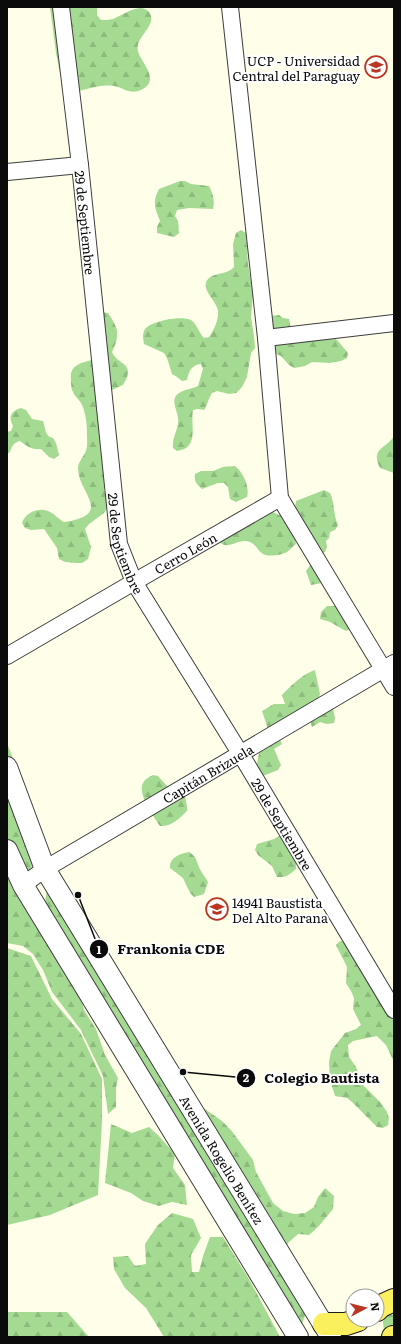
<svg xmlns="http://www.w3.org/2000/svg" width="401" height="1344" font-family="Literata,serif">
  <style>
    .forest { fill: url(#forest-firs) }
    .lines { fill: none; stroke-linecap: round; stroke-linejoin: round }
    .minor-casing { stroke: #3e3e3e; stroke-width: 18 }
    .tertiary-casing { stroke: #3e3e3e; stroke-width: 22 }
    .primary-casing { stroke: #1c1c1c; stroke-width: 24 }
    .minor { stroke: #fff; stroke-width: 16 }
    .tertiary { stroke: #fff; stroke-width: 20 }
    .primary { stroke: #faf05d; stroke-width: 22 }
    .labels { text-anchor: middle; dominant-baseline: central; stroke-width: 4; stroke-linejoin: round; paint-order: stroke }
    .poi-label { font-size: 13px; fill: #0b0b0b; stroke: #fff; text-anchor: end }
    .street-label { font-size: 13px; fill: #0b0b0b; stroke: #fff }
    .leader { fill: none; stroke: #0b0b0b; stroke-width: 1.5 }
    .callout-dot { fill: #0b0b0b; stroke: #fff; stroke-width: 1.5 }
    .mark-label { font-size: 12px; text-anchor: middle; font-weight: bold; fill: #fff }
    .callout-label { font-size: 14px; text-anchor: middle; font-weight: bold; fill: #0b0b0b; stroke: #fff; stroke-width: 4; stroke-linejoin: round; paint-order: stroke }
  </style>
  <defs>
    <pattern id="forest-firs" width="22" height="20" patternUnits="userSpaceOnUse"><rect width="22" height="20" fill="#a5da92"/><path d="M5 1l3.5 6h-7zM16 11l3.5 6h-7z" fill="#8dba7d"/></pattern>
  </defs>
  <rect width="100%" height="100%" fill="#ffffe9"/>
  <path class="forest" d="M50 7H97V15L101 20C105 20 109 20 113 19 122 16 140 1 149 12 159 25 134 37 138 51 140 62 162 80 141 90 132 94 126 90 118 87 104 83 92 88 79 91L64 82 61 78 56 53Z
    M180 181H185L191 184 209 186C213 194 215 200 213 209L189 208 177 210 175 216 178 221 179 233 174 237 157 233V227L160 221C155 208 152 202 159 189Z
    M241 230 246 233 248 264 253 294 251 317 254 336 255 348 251 353 247 377 242 387 236 393 229 394 217 391 212 393C208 399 208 404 204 410L198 409 193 410C190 425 200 448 177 451L173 448C172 438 177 432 178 423 180 413 168 400 179 393 185 389 192 389 198 386L203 369 201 364C191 365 189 371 187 380L182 381 177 377 172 374 167 358 164 353 144 344C143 339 142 334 145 329 151 321 182 315 191 320 197 324 199 333 204 338L209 337C214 330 219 319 218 311 217 301 198 288 209 278 216 272 227 275 234 267L233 244 236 233Z
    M102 312 108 313C119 329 120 334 112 352 118 366 137 362 123 385L112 390 108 395 100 430 101 448 107 472 104 490 108 502 107 508 104 513 89 524 85 529 91 547 88 559 82 563H76L65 562 59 559 57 548 44 529 31 530 25 528 22 523C25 513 38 507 48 511 54 513 58 519 64 522 115 515 78 492 78 469 78 462 82 459 85 453 88 448 87 440 87 435 87 424 86 414 82 405 80 400 75 397 73 392 71 389 71 384 71 380 69 364 82 363 95 359Z
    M279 315 283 318 289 319 291 330 332 337 337 340 348 353 347 358 341 361 330 363 312 362 305 366 294 368 289 365 281 356 276 354 272 350 269 316Z
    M21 408 26 410 32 419 43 421C46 429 44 436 53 438L56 443 59 455 54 459 49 457 41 449C31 450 27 446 20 441 13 443 12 446 10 452L7 454V432L11 431 13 426C8 417 11 411 21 408Z
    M394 436V473L380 468C370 448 386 449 394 436Z
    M235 466C243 472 250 487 247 497L236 502 230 499 228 487 224 483H218L202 489C196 484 194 481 195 474L201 471H213L223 467Z
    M324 490 330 493C335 503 333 515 338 525L335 530 330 532 329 538 326 541 327 547 325 552 320 554 303 529 302 517 295 507 296 501Z
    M268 510 284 517 295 538 296 544C293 546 290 550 287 552 282 555 269 557 263 554 257 550 255 542 246 541 235 540 228 551 218 541Z
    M311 564 322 583 311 585 306 571Z
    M327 606H341L354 628 346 631 330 622 320 619 321 612Z
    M315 670 320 694 317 702 269 732 262 711 274 704H285L282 695C292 685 301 675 315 670Z
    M324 709H333L335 718 334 723 327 724 320 722 312 727 310 721Z
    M280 740 282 744 274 749 281 765 278 770 263 776 256 770 260 747Z
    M7 743 15 764 35 860 30 870 24 872 7 861Z
    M153 775 158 776 166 785 185 796 187 806V811C179 819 171 827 160 826 154 817 137 794 143 783 145 779 149 777 153 775Z
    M279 836 285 838 290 854 296 863V869C290 874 286 878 277 877L272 866 258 855 255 850 257 844 274 839Z
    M189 852C198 857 196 863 201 871 203 875 206 878 208 882L204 894 194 897 190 893 183 878 170 868C169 858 179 854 189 852Z
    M7 873 80 990 84 1010 96 1029 105 1055 118 1078 116 1088V1107L108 1114 103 1076 81 1030 52 992 43 970 33 954 23 946 7 943Z
    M47 890 202 1107 222 1121 231 1130 253 1160 256 1172 273 1203 283 1211 294 1214 305 1213 314 1207 318 1197 325 1188 334 1196 333 1209 318 1227 309 1235 298 1234 289 1242 282 1251 307 1303 305 1315 301 1327 212 1211 204 1203 191 1172 45 902Z
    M340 941H346L394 1000V1062L386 1045 377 1036 353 1041 348 1045 349 1057 356 1067 363 1085 380 1102 387 1112 389 1118 388 1125 383 1128 377 1127 352 1102 347 1098 335 1096 330 1080 329 1062 331 1051 345 1033 356 1029 361 1025 353 1009 354 998 352 993 346 983 347 967 336 945Z
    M7 948 31 956 52 999 81 1034 102 1079V1121L98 1195 50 1215 7 1225Z
    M111 1124 132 1133 149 1127 158 1135 175 1154 173 1168 185 1185 187 1205 172 1202 159 1206 143 1201 131 1193 105 1183Z
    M172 1213 193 1219 201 1238 191 1255 192 1272H199L203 1256 210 1237H223L249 1279 280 1337H164L146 1308 125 1288 114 1269 113 1257 128 1256 135 1266 146 1264 145 1244 158 1225Z
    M7 1312H67L89 1337H7Z
    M386 1314 394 1315V1337H379L384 1333 383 1322Z"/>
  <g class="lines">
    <g class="minor-casing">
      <g id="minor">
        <path id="s1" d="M61 7 80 165 119 544 134 582 240 753 394 1010"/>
        <path d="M230 7 266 338 280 498 394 687"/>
        <path d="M7 172 80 165"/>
        <path d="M266 338 394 323"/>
        <path id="s2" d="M7 656 134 582 280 498"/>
        <path id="s3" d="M23 885 45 869 394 663"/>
      </g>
    </g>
    <g class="tertiary-casing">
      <g id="tertiary">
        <path id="s4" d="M7 767 45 869 331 1337"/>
        <path d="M7 850 23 885 298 1337"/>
      </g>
    </g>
    <g class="primary-casing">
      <path id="primary" d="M377 1310 381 1306 394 1300
        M324 1324H346L358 1320
        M393 1337H394"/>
    </g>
    <use href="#minor" class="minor"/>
    <use href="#tertiary" class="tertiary"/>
    <use href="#primary" class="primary"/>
  </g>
  <defs>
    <g id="university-ring" transform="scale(1.15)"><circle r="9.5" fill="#fff" stroke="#bb3622" stroke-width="1.5"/><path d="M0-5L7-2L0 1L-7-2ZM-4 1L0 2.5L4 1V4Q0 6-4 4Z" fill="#bb3622"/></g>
    <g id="school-ring" transform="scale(1.15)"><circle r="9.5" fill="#fff" stroke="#bb3622" stroke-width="1.5"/><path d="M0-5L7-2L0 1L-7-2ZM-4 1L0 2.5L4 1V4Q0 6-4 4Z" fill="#bb3622"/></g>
  </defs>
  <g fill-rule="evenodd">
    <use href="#university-ring" x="376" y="67"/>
    <use href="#school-ring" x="217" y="909"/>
  </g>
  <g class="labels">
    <g class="poi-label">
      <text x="360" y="60">UCP - Universidad<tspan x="360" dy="15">Central del Paraguay</tspan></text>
      <text x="232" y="902" text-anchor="start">14941 Baustista<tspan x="232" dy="15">Del Alto Parana</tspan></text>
    </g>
    <g class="street-label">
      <text stroke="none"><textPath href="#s1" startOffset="217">29 de Septiembre</textPath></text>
      <text stroke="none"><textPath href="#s1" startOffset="541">29 de Septiembre</textPath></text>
      <text stroke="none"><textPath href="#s2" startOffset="206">Cerro León</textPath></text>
      <text stroke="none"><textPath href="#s3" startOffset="216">Capitán Brizuela</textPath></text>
      <text stroke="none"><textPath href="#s1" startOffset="865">29 de Septiembre</textPath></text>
      <text stroke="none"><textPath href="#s4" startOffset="449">Avenida Rogelio Benítez</textPath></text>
    </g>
  </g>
  <path class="leader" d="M78 895L99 949M183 1072L246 1078"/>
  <g class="callout-dot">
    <circle cx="78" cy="895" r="4"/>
    <circle cx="183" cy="1072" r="4"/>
    <circle cx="99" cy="949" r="10"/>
    <circle cx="246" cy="1078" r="10"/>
  </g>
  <g class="mark-label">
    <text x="99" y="954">1</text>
    <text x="246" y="1082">2</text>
  </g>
  <g class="callout-label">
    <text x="171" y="954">Frankonia CDE</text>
    <text x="322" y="1083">Colegio Bautista</text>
  </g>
  <rect width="401" height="1344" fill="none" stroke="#0b0b0b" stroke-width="16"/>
  <g transform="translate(365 1308) rotate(83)"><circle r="19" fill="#ffffff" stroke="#9d9d9d"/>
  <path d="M0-3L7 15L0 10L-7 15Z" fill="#bb3622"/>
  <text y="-6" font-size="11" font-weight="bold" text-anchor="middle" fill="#0b0b0b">N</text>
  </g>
</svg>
